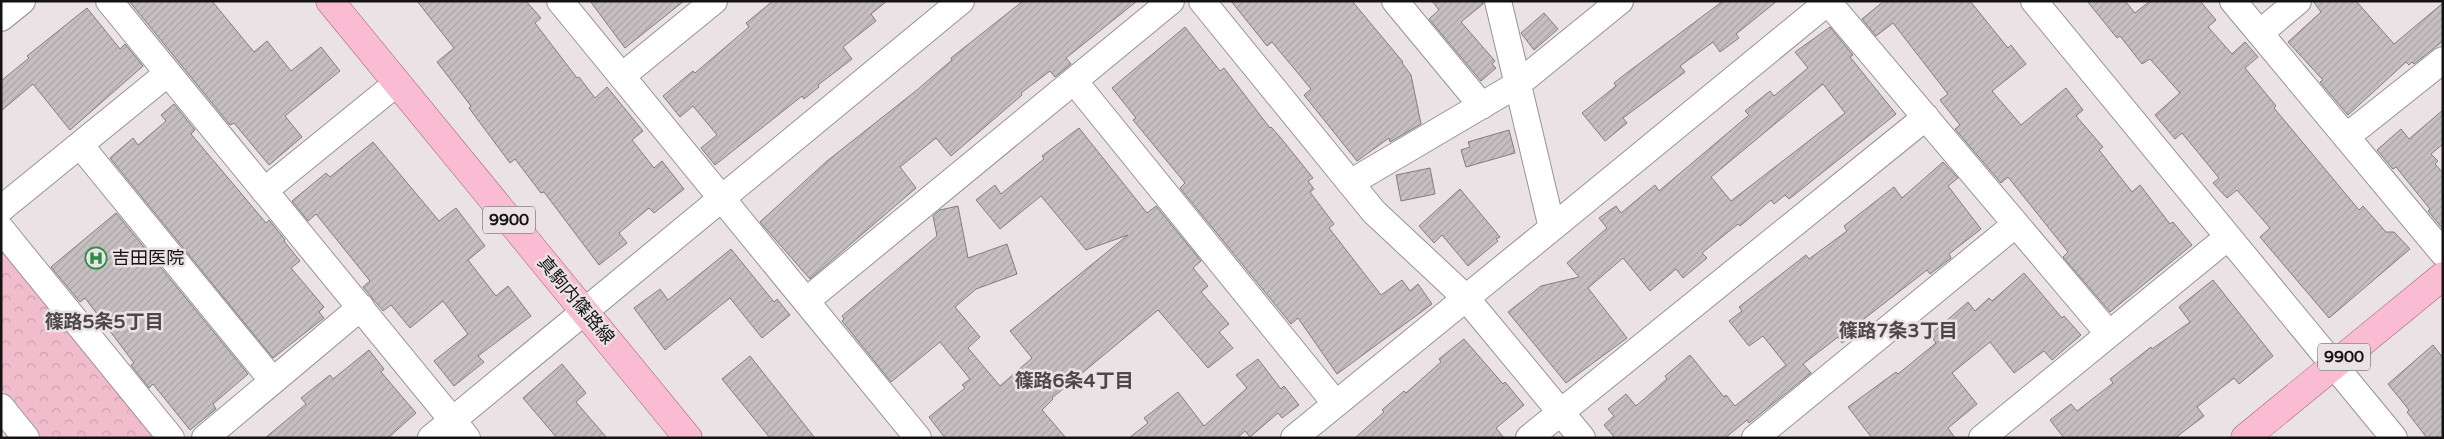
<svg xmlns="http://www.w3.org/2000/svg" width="2444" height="439" font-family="'Varela Round','Noto Sans JP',sans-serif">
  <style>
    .park { fill: url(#park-crowns) }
    .building { fill: url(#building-hatch); stroke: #847d7f; fill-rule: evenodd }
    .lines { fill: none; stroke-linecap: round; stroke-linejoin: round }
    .minor-casing { stroke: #999294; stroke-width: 28 }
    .primary-casing { stroke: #a7647c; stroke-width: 29 }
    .minor { stroke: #fff; stroke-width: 26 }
    .primary { stroke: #fabcd2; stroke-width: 28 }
    .labels { text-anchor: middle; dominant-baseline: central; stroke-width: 5; stroke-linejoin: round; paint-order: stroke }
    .shield { fill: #eae2e4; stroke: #545052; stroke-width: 1 }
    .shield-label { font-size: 16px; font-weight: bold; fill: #141213 }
    .poi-label { font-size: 18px; fill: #141213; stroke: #eae2e4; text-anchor: start }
    .street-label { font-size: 18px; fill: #141213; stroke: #eae2e4 }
    .neighbourhood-label { font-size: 19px; font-weight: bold; fill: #4e4749; stroke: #eae2e4 }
  </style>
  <defs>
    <pattern id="park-crowns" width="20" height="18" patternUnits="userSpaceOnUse" patternTransform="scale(1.25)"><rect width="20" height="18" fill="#f1bdcd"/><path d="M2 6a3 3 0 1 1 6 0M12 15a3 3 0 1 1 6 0" fill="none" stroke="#cea1af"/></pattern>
    <pattern id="building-hatch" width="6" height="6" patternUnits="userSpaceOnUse" patternTransform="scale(1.25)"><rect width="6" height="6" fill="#c6bfc1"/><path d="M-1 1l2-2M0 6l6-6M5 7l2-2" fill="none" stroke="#a9a3a5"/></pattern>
  </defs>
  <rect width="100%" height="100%" fill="#eae2e4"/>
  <path class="park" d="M1 246 158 438H42L1 389Z"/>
  <path class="building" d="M129 1H212L254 52 267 41 291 71 321 47 340 71 285 116 302 137 269 165 234 123 230 125Z
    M417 1H526L541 18 535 23 577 78 579 77 595 98 607 87 643 131 632 140 654 168 662 161 684 189 654 213 649 208 619 233 627 243 599 265 544 192 541 193 515 159 510 163 469 108 471 106 437 62 454 48Z
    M590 1H684L625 48Z
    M773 1H887L871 14 876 21 843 47 852 59 818 85 819 87 804 99 802 96 715 165 701 148 717 135 693 106 680 117 663 96 693 71 695 73 749 27 746 23Z
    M1023 1H1137L1066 58 1071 64 1055 77 1050 71 1021 93 1022 95 951 156 936 138 900 167 916 188 810 279 760 222 827 161 917 90 952 60 951 58Z
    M1231 1H1352L1403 62 1402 63 1411 75 1421 124 1390 142 1389 138 1357 161 1304 95 1311 89 1272 42 1267 46Z
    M1432 1H1483V4L1461 22 1495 61 1492 64 1496 68 1481 81 1429 19 1439 10Z
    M1723 1H1777L1736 34 1739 38 1720 52 1713 42 1680 66 1685 72 1623 118 1627 123 1605 141 1582 113 1616 86 1614 83 1624 75Z
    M1884 1H1970L2008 48 2011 45 2026 64 1992 91 2021 125 2066 88 2083 110 2076 116 2103 147 2099 150 2132 192 2140 185 2170 224 2173 222 2192 245 2110 312 2063 257 2068 252 2008 177 2001 183 1955 129 1960 125 1940 100 1948 94 1893 23 1876 36 1862 19Z
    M2087 1H2125L2135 13 2150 1H2200L2216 20 2208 27 2232 54 2245 42 2258 57 2245 68 2276 106 2274 108 2359 210 2363 206 2386 232H2394L2410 249 2329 318 2260 237 2270 228 2237 190 2227 198 2213 183 2219 178 2182 133 2175 139 2155 115 2180 93 2150 59 2142 64 2120 36 2117 38Z
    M2313 1H2356L2394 44 2443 3V41L2414 64 2412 62 2409 65 2406 62 2348 115 2320 82 2323 80 2288 42 2321 12Z
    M87 8 120 49 125 44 143 66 70 130 33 84 1 111V81L29 58 27 56Z
    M1544 13 1558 29 1534 50 1521 33Z
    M1185 27 1220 71 1224 68 1270 128 1271 127 1280 137 1313 178 1308 181 1314 189 1310 192 1334 224 1329 228 1381 295 1402 280 1410 291 1418 284 1432 304 1337 374 1298 318 1291 324 1180 188 1185 183 1133 120 1136 118 1112 88Z
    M1830 27 1853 55 1850 57 1896 114 1789 199 1785 195 1774 204 1771 200 1740 226 1738 224 1702 253 1707 258 1683 278 1676 269 1650 291 1623 258 1588 288 1627 338 1566 383 1508 312 1541 286 1579 277 1567 263 1607 228 1599 218 1616 206 1621 213 1655 185 1659 191 1749 115 1745 111 1770 91 1774 96 1808 68 1795 52ZM1823 84 1845 113 1731 201 1711 177Z
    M174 104 195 130 191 134 266 223 269 220 285 240 284 241 300 261 291 268 324 307 319 312 324 318 273 358 110 158 133 138 138 145 166 121 161 115Z
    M2443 110V144L2431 154 2438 161 2435 164 2443 173V229L2428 211 2430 209 2396 167 2393 169 2377 150 2401 129 2409 139Z
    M1079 128 1147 213 1156 206 1201 261 1193 268 1208 286 1201 292 1229 324 1219 332 1233 348 1208 368 1158 310 1052 398 1053 399 1042 410 1066 438H945L929 417 965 388 962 385 970 379 940 342 891 382 842 321 844 319 842 316 937 236 933 216 940 210 958 206 968 258 1007 244 1017 274 976 289 955 307 980 337 968 348 1000 386 1032 358 1010 331 1128 235 1086 250 1041 196 1000 229 976 200 995 185 1001 194 1044 159 1042 156Z
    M1509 130 1515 153 1466 167 1461 150 1470 147 1468 142Z
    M373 142 439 221 456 208 485 246 468 260 496 296 508 286 531 316 478 356 484 362 454 386 434 361 468 334 443 301 410 328 391 305 383 311 363 287 370 281 316 214 308 221 292 201 326 173 330 177Z
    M1943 162 1958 178 1948 186 1981 229 1949 254 1951 258 1930 274 1927 270 1860 322 1864 327 1842 343 1838 337 1803 364 1811 373 1749 423 1747 420 1725 438H1615L1604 425 1614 416 1608 409 1626 394 1636 406 1667 379 1665 376 1690 355 1724 397 1726 395 1735 406 1786 365 1763 336 1749 346 1729 321 1742 311 1739 307 1806 255 1809 259 1847 231 1844 226 1894 187 1902 198Z
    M1430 168 1435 194 1401 201 1396 175Z
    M1460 189 1500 237 1496 239 1498 241 1468 266 1442 235 1434 243 1419 226Z
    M116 213 248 374 213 404 216 409 190 430 153 384 149 388 131 365 134 363 85 298 80 302 51 267Z
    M731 249 774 302 777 299 790 315 762 338 730 298 665 350 634 308 660 289 668 300Z
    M2024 273 2062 318 2064 316 2081 335 2052 360 2044 351 2014 373 1990 342 1952 373 1977 404 1948 428 1955 438H1872L1848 407 1896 372 1898 374 1936 343 1930 335 1968 302 1975 311 1989 298 1992 301Z
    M2213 280 2273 356 2239 384 2234 378 2197 407 2204 416 2175 438H2064L2050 420 2071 404 2077 411 2113 383 2110 379 2151 347 2152 349 2190 322 2179 307Z
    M1464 339 1503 384 1505 382 1524 405 1496 428 1504 438H1355L1384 412 1382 410 1404 391 1406 393 1441 362 1439 359Z
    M2433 345 2443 358V438H2427L2407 412 2409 410 2388 384Z
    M369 350 384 369 381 372 416 413 388 438H265L306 404 301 398 330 375 333 379Z
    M750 356 815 438H770L722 379Z
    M1258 359 1281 389 1284 386 1299 405 1282 418 1278 413 1250 437 1245 431 1237 438H1129L1148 423 1144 418 1178 392 1204 426 1247 388 1236 375Z
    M562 364 586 393 576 402 607 438H557L523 398Z"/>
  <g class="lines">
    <g class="minor-casing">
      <path id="minor" d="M109 1 467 438
        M560 1 918 438
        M1202 1 1374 212 1466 298 1582 438
        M1395 1 1482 106
        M1498 1 1552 228 1829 1
        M2034 1 2394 438
        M2233 1 2443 253
        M1828 2 2109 334
        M1 18 22 1
        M2260 33 2298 1
        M622 76 714 1
        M1074 81 1336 404
        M2346 137 2443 60
        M80 145 273 381
        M1350 183 1518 84 1620 1
        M264 191 397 83
        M1 209 168 73
        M1 229 171 438
        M806 301 1171 1
        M1 407 26 438
        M205 438 361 307
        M431 438 961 1
        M1294 438 1552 228
        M1529 438 1926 117
        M1755 438 2016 224
        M1982 438 2228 237"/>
    </g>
    <g class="primary-casing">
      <path id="primary" d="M330 1 688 438
        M2245 438 2443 276"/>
    </g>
    <use href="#minor" class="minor"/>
    <use href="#primary" class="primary"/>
  </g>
  <defs>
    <g id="hospital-ring" transform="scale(1.125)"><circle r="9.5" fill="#eae2e4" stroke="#298c40" stroke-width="1.5"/><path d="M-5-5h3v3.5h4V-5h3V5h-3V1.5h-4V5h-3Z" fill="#298c40"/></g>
  </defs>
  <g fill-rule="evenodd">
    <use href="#hospital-ring" x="96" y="258"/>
  </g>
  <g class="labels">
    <g class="shield">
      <rect x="483" y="206.5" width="52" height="27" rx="4"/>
      <rect x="2318" y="343.5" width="52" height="27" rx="4"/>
    </g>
    <g class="shield-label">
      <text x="509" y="220">9900</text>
      <text x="2344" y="357">9900</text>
    </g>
    <g class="poi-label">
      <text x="112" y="258">吉田医院</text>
    </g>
    <g class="street-label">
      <text transform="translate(576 300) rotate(50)">真駒内篠路線</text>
    </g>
    <g class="neighbourhood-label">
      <text x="104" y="322">篠路5条5丁目</text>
      <text x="1898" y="331">篠路7条3丁目</text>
      <text x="1074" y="381">篠路6条4丁目</text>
    </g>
  </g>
  <rect width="2444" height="439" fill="none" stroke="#141213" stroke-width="5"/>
</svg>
